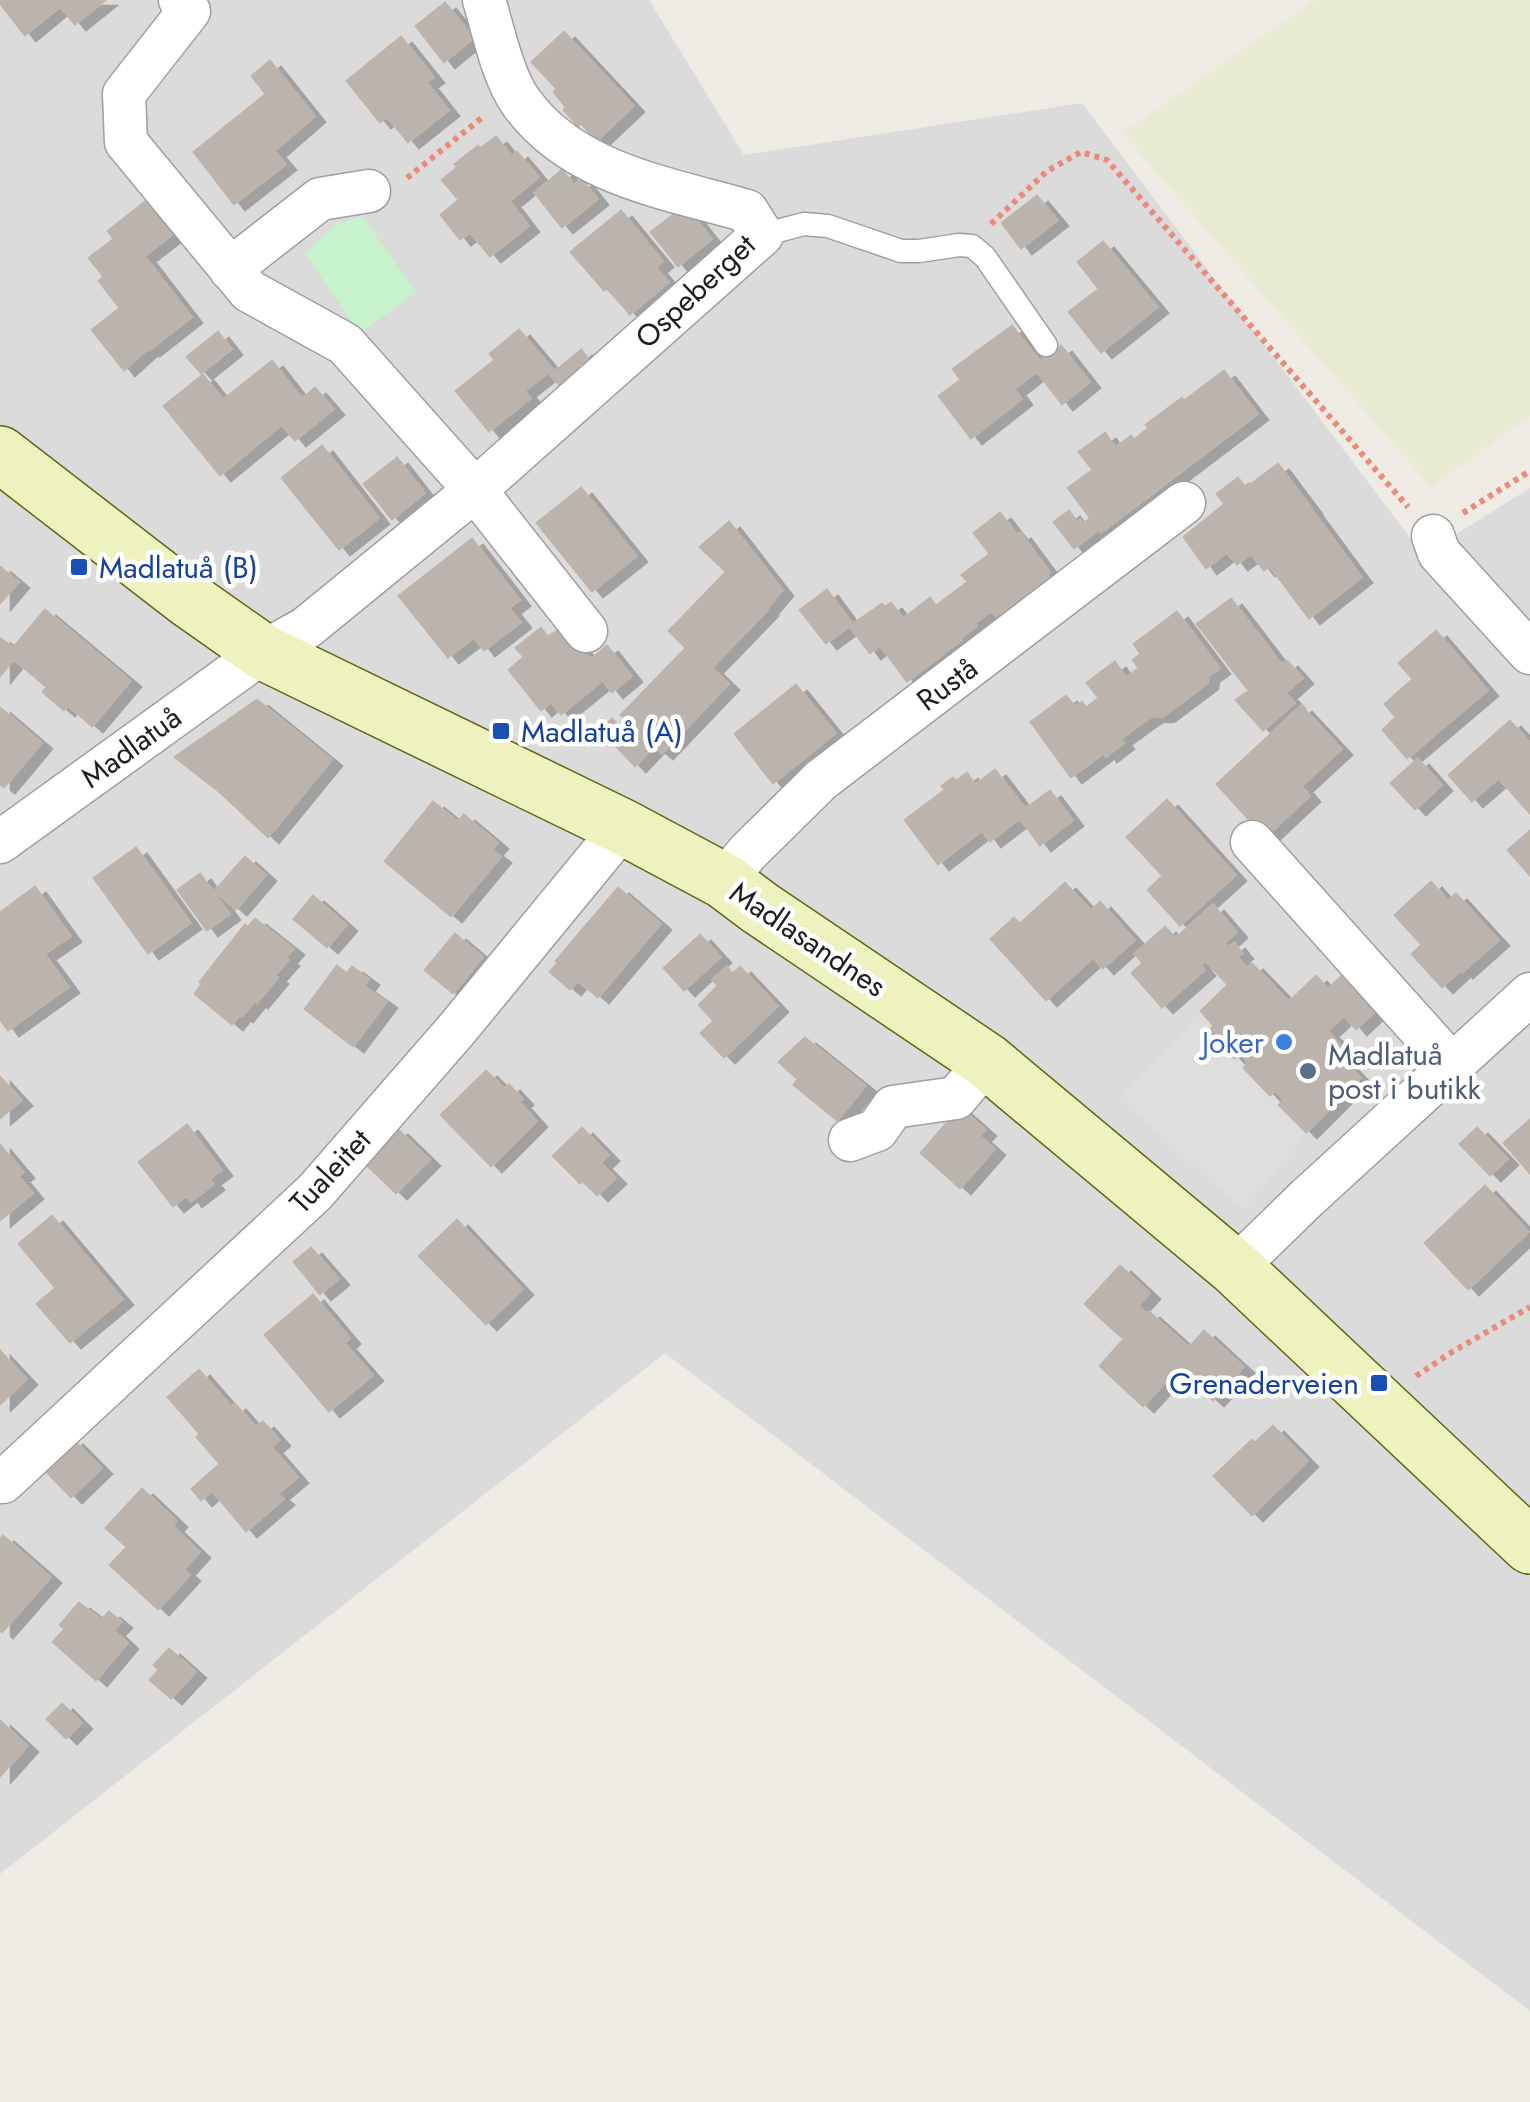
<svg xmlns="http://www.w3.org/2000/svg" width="1530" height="2102" font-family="Jost,sans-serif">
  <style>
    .residential { fill: #dcdbdb }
    .farmland { fill: #e8ead2 }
    .park { fill: #c6f3cc }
    .parking { fill: #dedede }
    .building { fill: #bbb4ae; stroke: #beb3a9; stroke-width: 2.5; filter: url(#shadow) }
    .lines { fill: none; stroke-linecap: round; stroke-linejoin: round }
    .lane-casing { stroke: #9f9f9f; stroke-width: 25 }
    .street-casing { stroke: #9f9f9f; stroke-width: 45 }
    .secondary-casing { stroke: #5b6911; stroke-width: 58 }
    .path { stroke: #ea8a79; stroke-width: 6; stroke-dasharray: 5 5; stroke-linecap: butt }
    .lane { stroke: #fff; stroke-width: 22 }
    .street { stroke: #fff; stroke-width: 42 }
    .secondary { stroke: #edf2be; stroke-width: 55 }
    .transit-dot { fill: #1a4fb4; stroke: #fff; stroke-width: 4 }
    .shop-dot { fill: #3f7fe0; stroke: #fff; stroke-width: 4 }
    .service-dot { fill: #5c6f8a; stroke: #fff; stroke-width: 4 }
    .labels { text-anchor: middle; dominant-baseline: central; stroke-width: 9; stroke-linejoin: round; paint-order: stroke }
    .street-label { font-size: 30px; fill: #1e1e1e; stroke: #fff }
    .transit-label { font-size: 30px; fill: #164399; stroke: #fff; text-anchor: start }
    .shop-label { font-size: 30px; fill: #366cbe; stroke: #fff; text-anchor: end }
    .service-label { font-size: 30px; fill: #4e5e75; stroke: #fff; text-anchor: start }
  </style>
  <defs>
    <filter id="shadow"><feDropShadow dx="11" dy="6" stdDeviation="0" flood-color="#0004"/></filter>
  </defs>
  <rect width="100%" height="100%" fill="#eeebe5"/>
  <path class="residential" d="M0 0H649L744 155 1082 103 1423 555 1530 488V2011L665 1353 0 1874Z"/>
  <path class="farmland" d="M1315 0H1530V416L1431 487 1122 133Z"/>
  <path class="park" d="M362 216 416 292 360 333 305 253 336 225Z"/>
  <path class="parking" d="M1199 1015 1308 1132 1244 1210 1119 1098Z"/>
  <path class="building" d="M0 0H105L75 24 60 6 25 35 0 3Z
    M445 3 473 38 444 62 416 26Z
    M564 32 633 106 597 140 581 123 578 126 564 110 566 107 554 92 557 89 532 62Z
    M401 37 433 77 426 82 448 110 408 142 387 116 380 122 347 81Z
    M270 61 314 116 274 151 285 164 234 204 194 152 266 94 252 76Z
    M496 137 512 157 517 152 538 177 509 201 528 226 490 256 470 232 460 239 441 215 459 200 442 180 458 167 455 164 478 146 480 149Z
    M562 170 574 185 582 180 597 199 562 227 535 193Z
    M1037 196 1057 220 1021 248 1002 223Z
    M145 202 171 235 144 256 191 317 149 350 148 348 124 370 92 330 120 308 99 281 104 277 89 258 114 239 108 231Z
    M685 206 711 239 678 266 651 232Z
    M621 211 662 261 655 267 668 282 630 314 607 288 604 290 571 252Z
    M1103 242 1157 307 1101 352 1069 312 1099 289 1078 262Z
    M1012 326 1043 366 1014 389 1021 399 971 438 939 396 961 380 953 369Z
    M519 330 552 369 524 391 530 398 489 431 456 391 495 360 490 354Z
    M218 332 231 349 201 373 187 357Z
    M1061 346 1089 382 1062 404 1037 371 1043 366 1040 362Z
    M581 350 595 368 565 392 551 375Z
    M272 361 302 399 315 388 333 409 295 440 282 424 220 475 164 406 203 375 223 400Z
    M1224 371 1257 414 1166 483 1134 440 1149 428 1146 425 1182 398 1184 401Z
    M1105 433 1115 448 1131 436 1166 483 1101 532 1068 488 1093 470 1079 452Z
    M322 446 378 518 339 549 282 478Z
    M397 458 424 493 392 519 364 484Z
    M1278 464 1311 508 1237 564 1227 552 1206 568 1184 537 1225 504 1217 494 1238 478 1246 488Z
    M581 488 636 556 592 591 537 523Z
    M1310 508 1361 577 1309 618 1270 566 1264 570 1251 553Z
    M1069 511 1077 522 1080 520 1083 524 1091 518 1099 529 1074 548 1054 522Z
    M1000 513 1017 535 1020 533 1049 572 1047 574 1049 577 997 616 991 611 974 623 952 594 968 582 962 575 990 554 974 533Z
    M729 522 782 590 766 609 700 547Z
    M472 539 519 600 509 608 520 622 484 650 474 637 448 657 399 596Z
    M0 567 18 582 0 603Z
    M727 571 767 610 711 668 700 657 697 659 669 631Z
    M827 590 852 624 826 643 800 610Z
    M952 594 976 626 960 638 961 640 907 681 880 645 870 653 850 626 882 604 885 607 891 603 903 619 930 598 936 606Z
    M1231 599 1283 667 1250 692 1197 624Z
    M45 610 130 681 92 726 68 705 64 710 43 692 47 687 8 654Z
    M1177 612 1219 668 1208 676 1207 683 1163 716H1152L1139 725 1101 672 1115 662 1126 678 1139 668 1133 660 1141 654 1134 644Z
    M563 626 605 678 561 714 551 701 541 710 509 670 524 657 516 648 541 628 548 638Z
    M1436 631 1487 690 1407 758 1383 730 1396 717 1385 704 1413 679 1399 663Z
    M0 638 13 648 8 654 14 659 0 676Z
    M607 646 631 676 612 692 603 680 605 678 590 660Z
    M686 648 697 659 700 657 728 684 662 753 654 746 635 766 601 730 612 719 619 726 625 718 621 715Z
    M1287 661 1302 678 1285 693 1294 703 1263 730 1236 700 1283 667 1281 666Z
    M1101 672 1139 725 1120 739 1123 743 1106 756 1104 752 1071 777 1031 722 1066 696 1075 707 1082 702 1086 708 1099 698 1087 683Z
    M796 685 835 733 773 783 735 734Z
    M257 700 331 760 268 837 220 792 175 757Z
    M1301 706 1341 749 1301 786 1309 796 1265 837 1217 784Z
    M0 708 41 743 4 787 0 784Z
    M1510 721 1530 743V813L1497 776 1496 780 1472 801 1449 775Z
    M1418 759 1441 785 1415 809 1391 783Z
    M995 770 1025 809 1050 791 1072 820 1040 845 1020 818 990 841 982 830 938 864 905 820 945 790 942 786 953 778 956 781 967 773 975 785Z
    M1167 800 1235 875 1180 925 1148 890 1163 876 1127 837Z
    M433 802 458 822 464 815 497 843 491 850 500 857 451 916 385 861Z
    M1530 831V875L1508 850Z
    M136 848 190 923 148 953 94 878Z
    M245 857 265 875 236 909 215 891Z
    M200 874 229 914 207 930 178 890Z
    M1431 882 1448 901 1456 894 1498 940 1462 972 1460 970 1442 987 1412 954 1422 945 1395 915Z
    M1065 883 1091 911 1100 902 1134 940 1103 968 1093 957 1046 1000 991 939 1014 918 1020 924Z
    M35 887 70 936 44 954 68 987 8 1030 0 1019V913Z
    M618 888 660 924 598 997 578 980 570 989 550 972 558 963 556 961Z
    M313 896 346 925 327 947 294 919Z
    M1213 905 1236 932 1200 965 1176 938Z
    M255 919 293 949 285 958 288 960 274 976 277 978 257 1002 255 1000 242 1016 240 1014 232 1024 195 994 202 984 200 982 245 925 248 927Z
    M1165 927 1204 970 1162 1007 1132 973 1143 963 1135 954Z
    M455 934 482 957 453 993 425 970Z
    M700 935 720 957 684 990 664 968Z
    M1234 943 1242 953 1237 957 1247 968 1252 964 1289 1002 1316 976 1328 989 1341 977 1374 1012 1356 1029 1344 1015 1327 1031 1343 1048 1337 1053 1360 1078 1306 1132 1279 1105 1284 1100 1276 1090 1270 1095 1244 1068 1249 1063 1241 1053 1235 1058 1209 1031 1214 1026 1201 1011 1228 985 1206 961 1224 944 1228 948Z
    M337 966 347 974 352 967 368 979 363 986 386 1002 353 1046 305 1009Z
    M727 967 732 974 740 967 777 1006 724 1057 701 1033 714 1021 699 1005 718 986 713 980Z
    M805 1038 865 1086 837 1120 794 1085 798 1079 779 1062Z
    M486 1071 504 1089 509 1085 522 1099 519 1102 536 1121 491 1166 441 1115Z
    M0 1077 21 1100 0 1118Z
    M960 1108 985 1130 979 1136 994 1149 960 1188 921 1153Z
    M1530 1120V1173L1504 1143Z
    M187 1125 221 1170 209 1179 213 1184 191 1201 187 1195 173 1206 139 1162Z
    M582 1128 608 1155 600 1163 615 1178 597 1195 583 1180 580 1183 553 1156Z
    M1477 1128 1507 1159 1490 1175 1460 1144Z
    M397 1129 429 1160 396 1193 364 1162Z
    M0 1145 23 1172 18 1176 32 1193 0 1220Z
    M1485 1186 1528 1232 1468 1289 1425 1243Z
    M52 1216 122 1299 70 1342 37 1304 56 1288 19 1244Z
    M457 1220 522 1289 486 1324 419 1256Z
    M311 1248 338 1279 320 1294 294 1262Z
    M1120 1266 1149 1293 1115 1331 1085 1304Z
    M313 1295 349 1338 344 1343 372 1375 329 1411 265 1335Z
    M1137 1305 1146 1314 1149 1312 1189 1348 1204 1331 1243 1367 1213 1400 1178 1368 1143 1406 1100 1366 1124 1339 1115 1331Z
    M0 1351 26 1379 0 1404Z
    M199 1370 231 1407 235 1404 256 1428 263 1422 279 1440 271 1447 297 1477 277 1494 283 1499 246 1531 212 1490 201 1500 192 1489 220 1464 197 1437 200 1434 168 1397Z
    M1273 1426 1307 1461 1252 1515 1214 1476 1252 1440 1255 1443Z
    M72 1439 101 1468 71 1497 43 1468Z
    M142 1489 176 1521 172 1526 199 1552 183 1570 189 1575 158 1609 110 1565 127 1547 106 1528Z
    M3 1536 50 1577 2 1632 0 1630V1540Z
    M79 1603 101 1620 109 1612 121 1622 113 1630 127 1643 96 1680 53 1642 65 1629 60 1625Z
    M169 1649 195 1672 171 1698 150 1680 159 1670 154 1665Z
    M62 1704 81 1723 66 1738 47 1719Z
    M0 1721 27 1746 0 1776Z"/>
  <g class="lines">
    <g class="lane-casing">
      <path id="lane" d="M762 235 804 224 828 226 901 251H919L959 245 972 246 985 257 1046 345"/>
    </g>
    <g class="street-casing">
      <path id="street" d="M180 0 189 11 124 94 126 142 249 291 345 344 475 490 586 631
        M230 269 320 199 369 191
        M1433 536 1439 553 1530 653
        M0 842 263 652 306 628 475 490 762 235 747 211C668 188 572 174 521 102 503 78 493 29 484 0
        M1252 842 1452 1065
        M724 881 748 852 821 780 1184 503
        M850 1140 877 1130 893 1107 956 1098 987 1061
        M1235 1268 1307 1198 1530 994
        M3 1482 315 1192 457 1029 623 827"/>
    </g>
    <g class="secondary-casing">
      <path id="secondary" d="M0 454 189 600 263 652 623 827 724 881 760 908 987 1061 1235 1268 1530 1546"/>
    </g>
    <path class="path" d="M407 178 483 117
      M991 224 1047 171 1081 152 1107 160 1408 507
      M1463 513 1530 471
      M1416 1376 1452 1352 1530 1307"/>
    <use href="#lane" class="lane"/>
    <use href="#street" class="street"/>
    <use href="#secondary" class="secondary"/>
  </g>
  <g class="transit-dot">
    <rect x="69" y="557" width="20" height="20" rx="5"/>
    <rect x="491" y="721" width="20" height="20" rx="5"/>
    <rect x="1369" y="1373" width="20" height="20" rx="5"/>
  </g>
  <circle class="shop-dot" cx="1284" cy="1042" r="10"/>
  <circle class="service-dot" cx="1308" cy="1071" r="10"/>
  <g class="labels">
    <g class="street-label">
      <text transform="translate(695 291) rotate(-43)">Ospeberget</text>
      <text transform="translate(947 684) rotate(-37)">Rustå</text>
      <text transform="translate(131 747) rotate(-36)">Madlatuå</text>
      <text transform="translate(808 939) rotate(34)">Madlasandnes</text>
      <text transform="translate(330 1171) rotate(-47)">Tualeitet</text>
    </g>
    <g class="transit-label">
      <text x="99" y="567">Madlatuå (B)</text>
      <text x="521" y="731">Madlatuå (A)</text>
      <text x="1359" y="1383" text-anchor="end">Grenaderveien</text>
    </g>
    <g class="shop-label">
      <text x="1264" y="1042">Joker</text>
    </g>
    <g class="service-label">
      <text x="1328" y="1054">Madlatuå<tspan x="1328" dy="34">post i butikk</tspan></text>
    </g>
  </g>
</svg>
